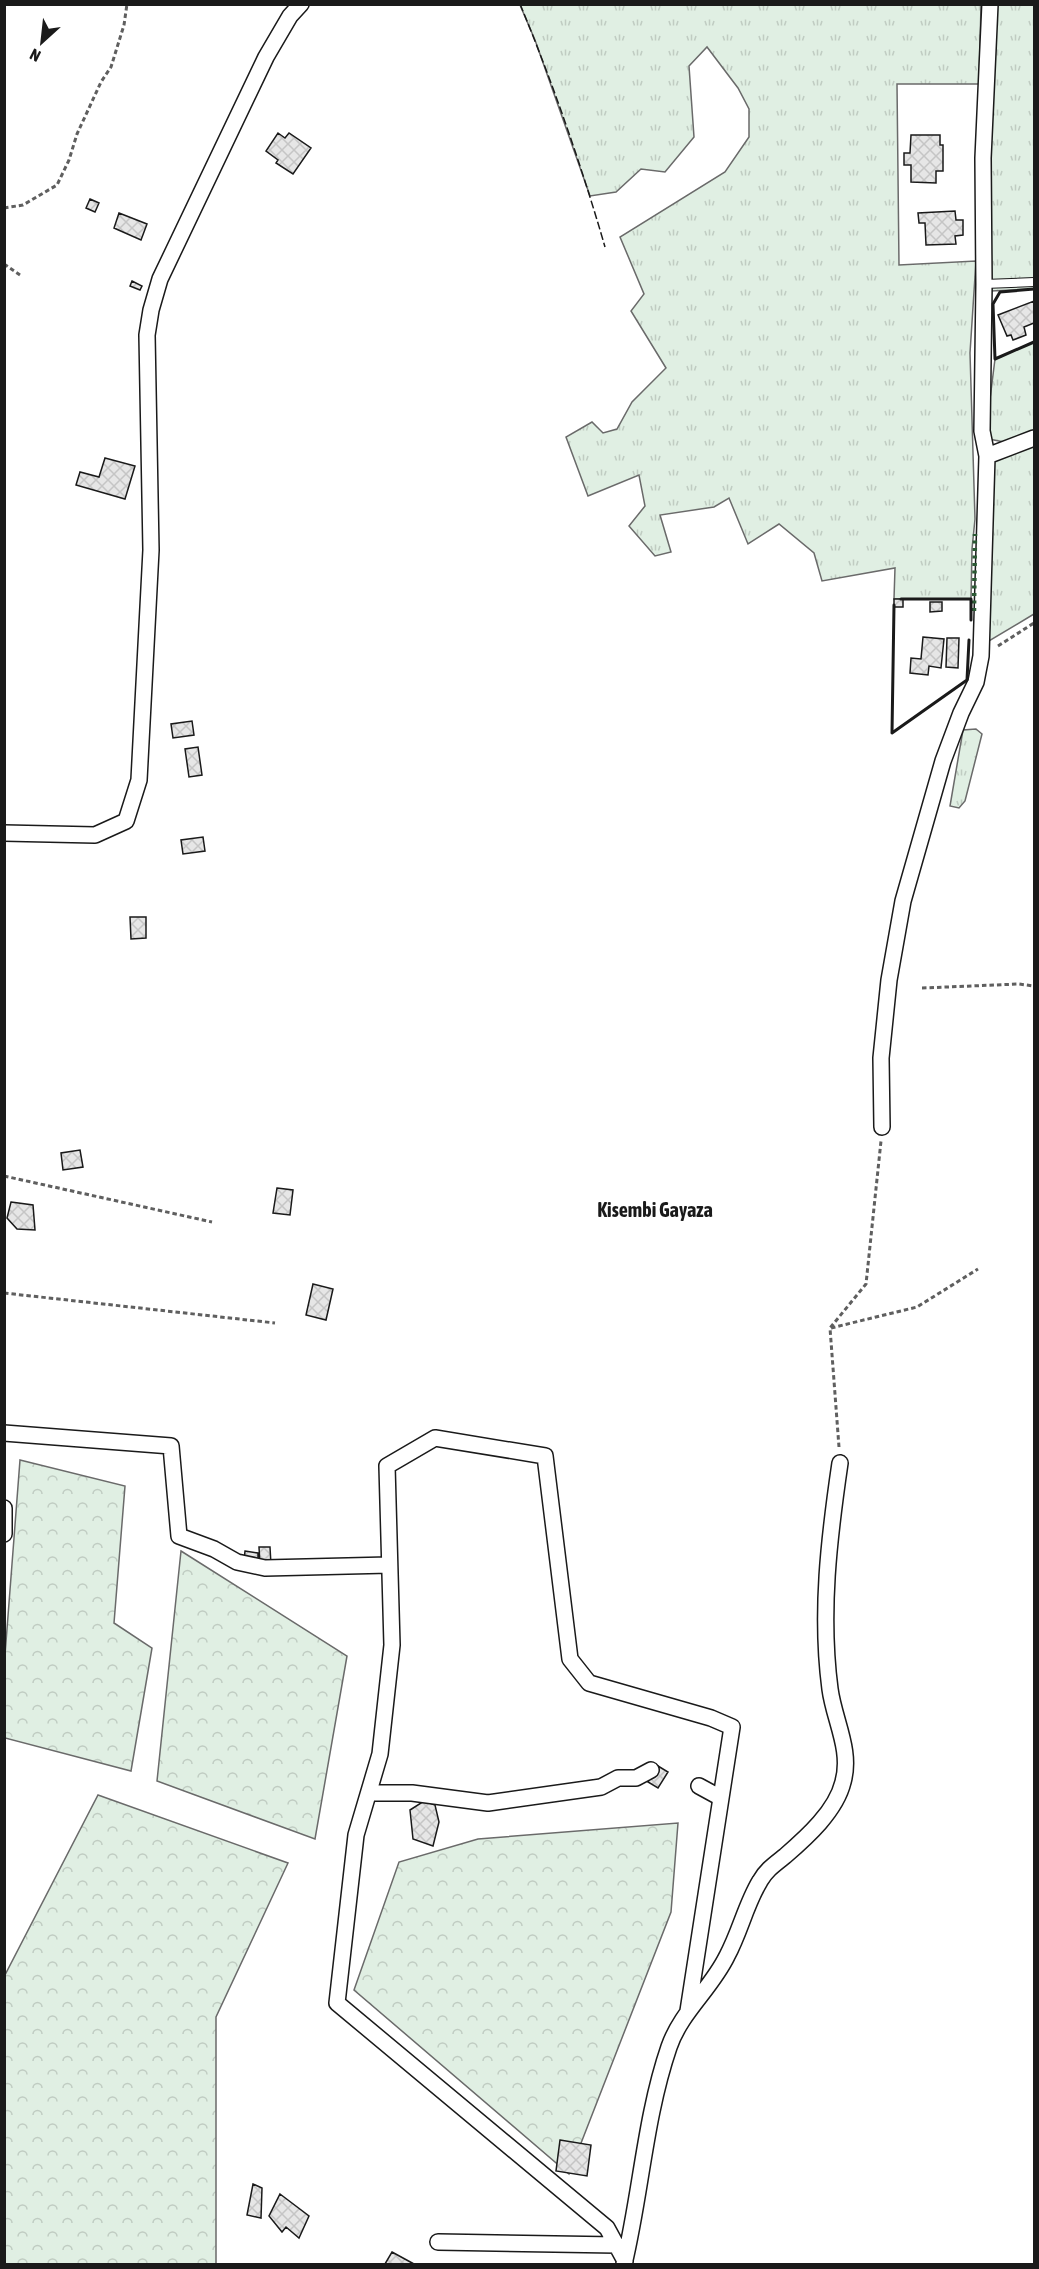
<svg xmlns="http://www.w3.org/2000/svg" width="1039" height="2269" font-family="'Asap Condensed',sans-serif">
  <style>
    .grass { fill: url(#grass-tufts); stroke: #6a6a6a; stroke-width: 1.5 }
    .forest { fill: url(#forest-crowns); stroke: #6a6a6a; stroke-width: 1.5 }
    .building { fill: url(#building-cross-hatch); stroke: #1a1a1a; stroke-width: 1.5 }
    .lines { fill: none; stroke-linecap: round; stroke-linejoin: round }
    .service-casing { stroke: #1a1a1a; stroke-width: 10 }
    .minor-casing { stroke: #1a1a1a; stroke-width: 18 }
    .path { stroke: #5f5f5f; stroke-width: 3; stroke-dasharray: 4.5 3; stroke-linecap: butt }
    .service { stroke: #fff; stroke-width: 8 }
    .minor { stroke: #fff; stroke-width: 15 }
    .hedge { stroke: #2b5a34; stroke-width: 4.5; stroke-dasharray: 3 4.5; stroke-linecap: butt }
    .fence { stroke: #1a1a1a; stroke-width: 1.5; stroke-dasharray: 8 3; stroke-linecap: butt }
    .wall { stroke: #1a1a1a; stroke-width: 3 }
    .labels { text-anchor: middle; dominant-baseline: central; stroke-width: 4.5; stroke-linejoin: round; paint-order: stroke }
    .quarter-label { font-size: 20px; font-weight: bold; fill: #1a1a1a; stroke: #fff }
  </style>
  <defs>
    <pattern id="grass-tufts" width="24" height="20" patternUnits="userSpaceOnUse" patternTransform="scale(1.5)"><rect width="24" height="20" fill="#e0efe3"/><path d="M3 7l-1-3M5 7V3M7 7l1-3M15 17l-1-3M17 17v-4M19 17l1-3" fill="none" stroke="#c0ccc2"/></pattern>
    <pattern id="forest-crowns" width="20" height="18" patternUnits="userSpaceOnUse" patternTransform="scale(1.5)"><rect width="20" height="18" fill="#e0efe3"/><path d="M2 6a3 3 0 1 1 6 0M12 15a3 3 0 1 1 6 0" fill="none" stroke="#c0ccc2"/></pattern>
    <pattern id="building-cross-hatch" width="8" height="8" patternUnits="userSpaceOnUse" patternTransform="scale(1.5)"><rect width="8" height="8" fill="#e6e6e6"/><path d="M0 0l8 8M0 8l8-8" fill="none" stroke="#c5c5c5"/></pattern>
  </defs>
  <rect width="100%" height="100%" fill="#fff"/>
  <path class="grass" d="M520 5H981L979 84H897L899 265 976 261 970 353 975 519 972 549 971 599H894L895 568 822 581 814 553 779 524 748 544 729 498 714 507 660 515 671 552 655 556 629 526 645 506 639 475 588 496 566 437 592 422 603 433 617 429 632 402 666 368 631 311 644 294 620 237 725 172 749 137V109L738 88 707 47 689 66 694 137 665 172 641 169 616 192 590 196 535 40Z
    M995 5H1034V289L991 291 988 173Z
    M1034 342V430L1004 442 989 439 986 431 995 359Z
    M1034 445V614L989 641 994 461Z
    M976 729 982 734 965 801 959 808 950 806 963 730Z"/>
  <path class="forest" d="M20 1460 125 1486 114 1623 152 1648 131 1771 5 1738V1655Z
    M181 1551 347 1656 315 1839 157 1781Z
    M98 1795 288 1863 216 2017V2264H5V1975Z
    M678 1823 671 1912 569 2174 354 1990 399 1862 478 1839Z"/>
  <path class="building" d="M278 133 285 138 289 133 311 148 293 174 276 163 278 160 266 151Z
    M911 135H940V145H943V171H936V183L911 182V165H904V153H910Z
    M90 199 99 203 95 212 86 208Z
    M955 211 956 220H963V235L955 236 956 244 926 245 925 223H919L918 213Z
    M119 213 147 224 141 240 114 228Z
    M132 281 142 286 140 290 130 286Z
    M1034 301V323L1024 327 1026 335 1013 340 1011 335 1007 336 998 315Z
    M105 458 135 466 125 499 76 485 80 472 99 477Z
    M894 599H903V607H894Z
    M930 602H942V611L930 612Z
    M923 637 944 639 941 668 929 666 928 675 910 673 911 658 921 659Z
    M947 638H959L958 668 946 667Z
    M192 721 194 735 173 738 171 724Z
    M198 747 202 775 189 777 185 749Z
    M203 837 205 851 183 854 181 840Z
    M130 917H146V938L131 939Z
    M80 1150 83 1167 63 1170 61 1153Z
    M277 1188 293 1190 290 1215 273 1213Z
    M11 1202 33 1205 35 1230 17 1229 7 1218Z
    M313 1284 333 1289 326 1320 306 1315Z
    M259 1547H270L271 1565H260Z
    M245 1551 258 1553V1561L244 1560Z
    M658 1766 668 1772 658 1788 648 1782Z
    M424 1801 435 1805 439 1822 433 1846 413 1839 410 1810Z
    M560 2140 591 2145 587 2176 556 2171Z
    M253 2184 262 2188 261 2218 247 2215Z
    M280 2194 309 2216 299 2238 286 2227 282 2232 269 2216Z
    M392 2252 414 2264H375H385Z"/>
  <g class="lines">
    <g class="service-casing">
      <path id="service" d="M984 284 1034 282"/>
    </g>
    <g class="minor-casing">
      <path id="minor" d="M987 456 1034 438
        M4 833 95 835 126 821 139 780 151 550 147 335 151 310 160 279 266 57 290 16 301 4
        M882 1127 881 1058 889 980 903 901 943 761 961 713 976 682 981 656 987 456 982 431 984 284 983 158 990 4
        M4 1433 171 1446 179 1536 214 1549 237 1562 265 1568 389 1565
        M4 1508V1534
        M699 1786 721 1798
        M369 1793H412L488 1803 601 1787 618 1778H636L651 1770
        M438 2242 616 2245
        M625 2261 607 2228 337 2003 356 1835 380 1754 392 1645 387 1466 435 1438 545 1456 570 1659 589 1683 711 1718 732 1727 688 2011
        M624 2264C641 2193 645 2117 669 2047 681 2012 711 1989 727 1956 740 1932 746 1904 760 1881 766 1870 775 1864 785 1856 807 1837 836 1811 843 1782 852 1750 834 1720 830 1689 820 1613 829 1538 840 1463"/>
    </g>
    <path class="path" d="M4 208 23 205 57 185 69 160 77 134 101 82 111 67 124 25 127 4
      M4 264 20 275
      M998 646 1034 623
      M922 988 1019 984 1034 986
      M4 1176 212 1222
      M4 1293 275 1323
      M831 1328 917 1307 978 1269
      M839 1447 830 1328 866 1284 881 1141"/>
    <use href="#service" class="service"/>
    <use href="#minor" class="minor"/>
    <path class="hedge" d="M974 611 975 534"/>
    <path class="fence" d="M520 4C552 81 582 167 605 247"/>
    <path class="wall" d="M1034 289 1000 292 993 304 995 359 1034 342
      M901 599H971V620
      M894 605 892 733 967 680 969 640"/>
  </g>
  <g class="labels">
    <g class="quarter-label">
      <text x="655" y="1209">Kisembi Gayaza</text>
    </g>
  </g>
  <rect width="1039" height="2269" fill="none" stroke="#1a1a1a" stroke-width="12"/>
  <g transform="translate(42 42) rotate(207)" stroke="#ffffff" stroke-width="4.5" paint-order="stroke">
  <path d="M0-4.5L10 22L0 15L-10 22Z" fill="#1a1a1a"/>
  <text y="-9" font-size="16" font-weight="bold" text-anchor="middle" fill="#1a1a1a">N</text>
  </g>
</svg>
